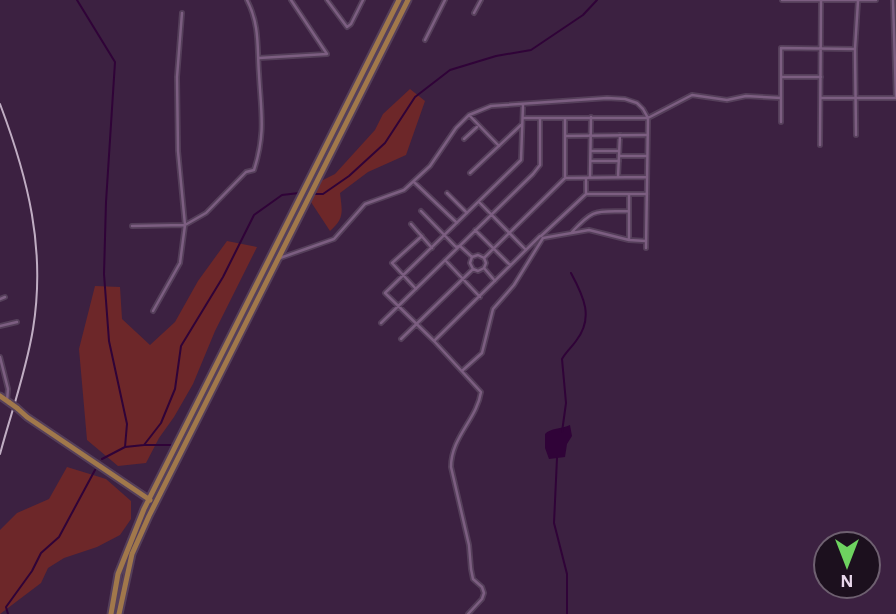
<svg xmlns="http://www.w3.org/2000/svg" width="896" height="614" font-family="'Alegreya Sans',sans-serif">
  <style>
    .green { fill: #6d2729 }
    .water { fill: #300338 }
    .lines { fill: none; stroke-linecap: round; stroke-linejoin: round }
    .stream { stroke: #300338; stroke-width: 2 }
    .street-casing { stroke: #553f5a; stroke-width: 6 }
    .primary-casing { stroke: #553f5a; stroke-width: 9 }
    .street { stroke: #7c5e81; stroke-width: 2.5 }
    .primary { stroke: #a1784b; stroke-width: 5 }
    .rail { stroke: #c0adc3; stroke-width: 2 }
    .primary-bridge-casing { stroke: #553f5a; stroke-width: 9; stroke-linecap: butt }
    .primary-bridge { stroke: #a1784b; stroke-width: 5 }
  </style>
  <rect width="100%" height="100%" fill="#3c2141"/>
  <path class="green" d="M410 89 425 101 406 155 368 172 340 193C342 211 345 218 330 231L309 199 319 182 335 174 375 130 383 114Z
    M227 241 257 247 215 331 193 384 174 417 159 438 146 463 118 466 87 440 79 349 95 286 120 287 122 319 150 345 175 322 198 281Z
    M67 467 106 479 131 501V519L120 535 97 547 64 558 48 568 41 583 0 614V530L17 513 49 499Z"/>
  <path class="water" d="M570 425 572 436 567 444 565 457 549 459 545 448V434C550 428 562 429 570 425Z"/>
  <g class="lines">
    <path class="stream" d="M77 0 115 62 106 202 104 274 109 341 127 424 125 447
      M314 194H323L349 176 385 143 415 97 450 70 496 56 531 50 583 15 597 0
      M562 432 566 403 562 359C566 352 571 348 576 341 594 318 584 297 571 273
      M144 445H171
      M557 458 554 523 567 574V614
      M102 459 125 447 144 445 161 423 175 389 181 346 223 277 254 215 282 195 299 193
      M8 614 6 607 32 571 41 553 59 537 95 470"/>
    <g class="street-casing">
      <path id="street" d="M327 0 347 27 351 24 363 0
        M782 0H876
        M893 0 896 98
        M474 13 481 0
        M425 40 445 0
        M259 58 327 54 291 0
        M782 77H821
        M822 98H896
        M470 116 499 146
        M523 118H648L692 95 727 100 746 96 781 98
        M565 118V177
        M781 122V48L855 49
        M856 135 855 49 858 1
        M565 136 646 135
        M464 139 477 127
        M820 145 821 1
        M591 151H619
        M619 156H647
        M591 161H619
        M470 173 521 125
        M590 177 591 117
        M618 177 620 135
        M586 178V194
        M414 182 457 223
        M447 193 467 213
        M629 195V240
        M479 202 526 250
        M421 211 456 247 460 246 472 257
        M411 224 432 248
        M132 226 185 225 206 213 246 172 254 170C266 133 261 112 259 74 257 48 260 25 247 0
        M475 230 510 265
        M572 232C595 207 596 212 629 211
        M541 236 586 194H647
        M280 258 334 239 365 204 404 190 430 166 456 128 469 115 491 106 607 98 625 99 637 103 643 109 648 118 646 248
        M484 258 565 178 647 177
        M445 260 480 297
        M484 268 495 281
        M416 289 392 263 422 236
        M0 299 5 297
        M153 311 180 263 185 225 178 151 177 77 182 13
        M381 323 533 174 540 165V118
        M0 326 17 322
        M401 339 473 269 478 271 484 268 486 263 484 258 478 255 472 257 470 263 473 269
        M434 341 540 236
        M0 357 8 389 7 401
        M463 370 482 353 493 309 514 285 543 238 589 230 629 240 646 241
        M468 614 482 599 484 593 482 587 473 579 471 569 469 545 451 467C451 437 477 419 481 392L434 341 385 293 521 160 523 105"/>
    </g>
    <g class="primary-casing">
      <path id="primary" d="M0 396 10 403
        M17 408 27 417 150 500
        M111 614 118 574 144 509 399 0
        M119 614 132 554 149 516 408 0"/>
    </g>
    <use href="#street" class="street"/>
    <use href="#primary" class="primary"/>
    <path class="rail" d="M0 104C28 178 46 249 33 329 26 372 11 413 0 454"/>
    <g class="primary-bridge-casing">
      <path id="primary-bridge" d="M10 403 17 408"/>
    </g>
    <use href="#primary-bridge" class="primary-bridge"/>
  </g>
  <g transform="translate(847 565) rotate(180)"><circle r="33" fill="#1c101e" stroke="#6e6070" stroke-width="2"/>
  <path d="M0-5L12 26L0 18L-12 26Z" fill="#6ed360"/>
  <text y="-10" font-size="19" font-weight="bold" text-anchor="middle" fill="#e8d7eb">N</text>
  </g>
</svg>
